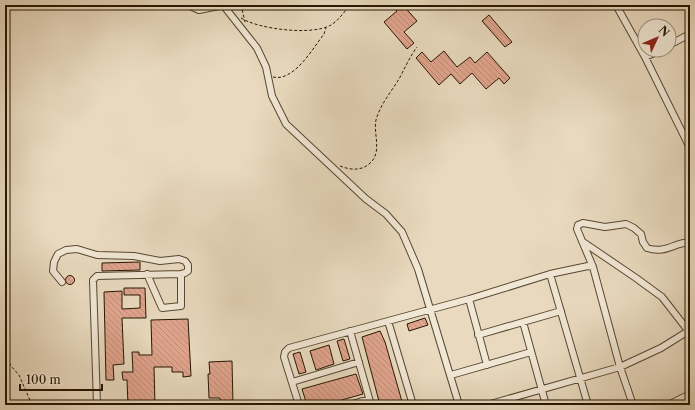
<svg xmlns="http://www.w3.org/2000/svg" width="695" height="410" font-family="'Libre Caslon Text',serif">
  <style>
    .building { fill: url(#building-back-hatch); stroke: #261602 }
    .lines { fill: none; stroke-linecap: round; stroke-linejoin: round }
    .minor-casing { stroke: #574731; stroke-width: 8 }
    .path { stroke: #261602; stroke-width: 1; stroke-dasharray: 3 2; stroke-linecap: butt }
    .minor { stroke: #f1e7d5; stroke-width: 6 }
  </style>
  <defs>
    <pattern id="building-back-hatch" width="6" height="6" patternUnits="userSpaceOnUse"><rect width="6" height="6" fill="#e1a58e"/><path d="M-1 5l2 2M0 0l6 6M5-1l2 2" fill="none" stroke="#c18d79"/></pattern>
  </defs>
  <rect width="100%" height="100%" fill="#e9dabf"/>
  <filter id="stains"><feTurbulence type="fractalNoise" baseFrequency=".005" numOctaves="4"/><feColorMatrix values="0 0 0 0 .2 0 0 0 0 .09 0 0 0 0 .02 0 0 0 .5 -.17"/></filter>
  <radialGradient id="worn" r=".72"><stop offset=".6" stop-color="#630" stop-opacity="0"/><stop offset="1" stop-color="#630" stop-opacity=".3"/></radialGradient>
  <path class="building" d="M391 5H403L417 21 404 32 414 43 407 49 384 22 397 11Z
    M489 15 512 42 505 47 482 21Z
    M444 51 457 67 470 57 475 63 487 52 510 78 504 84 499 78 486 89 472 73 460 84 451 74 439 85 416 58 422 52 431 62Z
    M140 262V270L102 271V263Z
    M65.5 280a4.5 4.5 0 1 1 9 0a4.5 4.5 0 1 1-9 0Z
    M124 288H145L146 318H122L124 364 113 365 114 380H106L104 292 122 291V309L140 308V295H124Z
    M425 318 428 325 409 331 407 324Z
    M188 319 191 376 183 377V372H172V367H154L155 405H128L127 380H123L122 372H133L132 352H139V355H152L151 320Z
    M380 331 385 342 403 405H380L362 337Z
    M344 339 350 359 343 361 337 341Z
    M329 345 334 364 316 370 310 351Z
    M300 352 306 372 299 374 293 354Z
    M232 361 233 405H221L220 398H209L208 374H210L209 362Z
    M356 374 363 394 324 405H307L302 389Z"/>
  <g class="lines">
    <g class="minor-casing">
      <path id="minor" d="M188 5 199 10 224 5
        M223 5 257 48 266 67 272 96 286 124 366 199 386 214 402 232 418 269 459 405
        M616 5 645 57 690 148
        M669 45 690 34
        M645 57 661 50
        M583 242 636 278 662 297 690 333
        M550 274 588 405
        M62 282 53 271 54 262 58 254 66 250 77 249 97 255 134 256 160 261 179 259 185 261 188 265V271L185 273 181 274
        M469 299 487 365
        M388 321 413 405
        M523 322 546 405
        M350 331 371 405
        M478 335 561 311
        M451 375 531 352
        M292 382 359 362
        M97 405 93 280 97 276 181 274V306L162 308 147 274
        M299 405 284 357 285 352 289 348 469 299 550 274 588 266 593 267
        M349 405 369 399
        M487 405 620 367 661 348 690 330
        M633 405 620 367 593 267 577 229 578 225 583 223 605 227 626 224 634 228 641 234 643 242 647 248C666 254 673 243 690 242
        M668 405 690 394"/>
    </g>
    <path class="path" d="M241 5 245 22
      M241 18C258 29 312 36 331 25 339 20 344 12 350 5
      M273 77C294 82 313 48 324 34L326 28
      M340 166C350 170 361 171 369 164 383 153 373 134 376 120 380 105 391 92 399 79 405 68 409 58 417 47
      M5 354 11 366 19 375 32 405"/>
    <use href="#minor" class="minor"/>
  </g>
  <rect width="695" height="410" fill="none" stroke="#e9dabf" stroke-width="20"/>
  <rect x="6" y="6" width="683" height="398" fill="none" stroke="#261602" stroke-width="2"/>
  <rect x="10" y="10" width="675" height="390" fill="none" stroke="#261602"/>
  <g transform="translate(657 38) rotate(46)"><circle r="19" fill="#f1e7d5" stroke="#a09381"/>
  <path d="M0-3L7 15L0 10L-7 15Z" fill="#8f2418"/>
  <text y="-6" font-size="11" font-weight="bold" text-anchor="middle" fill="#261602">N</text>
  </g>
  <path d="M20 384v6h82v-6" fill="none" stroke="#261602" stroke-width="2"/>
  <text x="26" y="384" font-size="12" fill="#261602" stroke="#f1e7d5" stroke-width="3" paint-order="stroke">100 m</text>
  <rect width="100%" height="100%" filter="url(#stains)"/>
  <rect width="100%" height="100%" fill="url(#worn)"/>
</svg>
